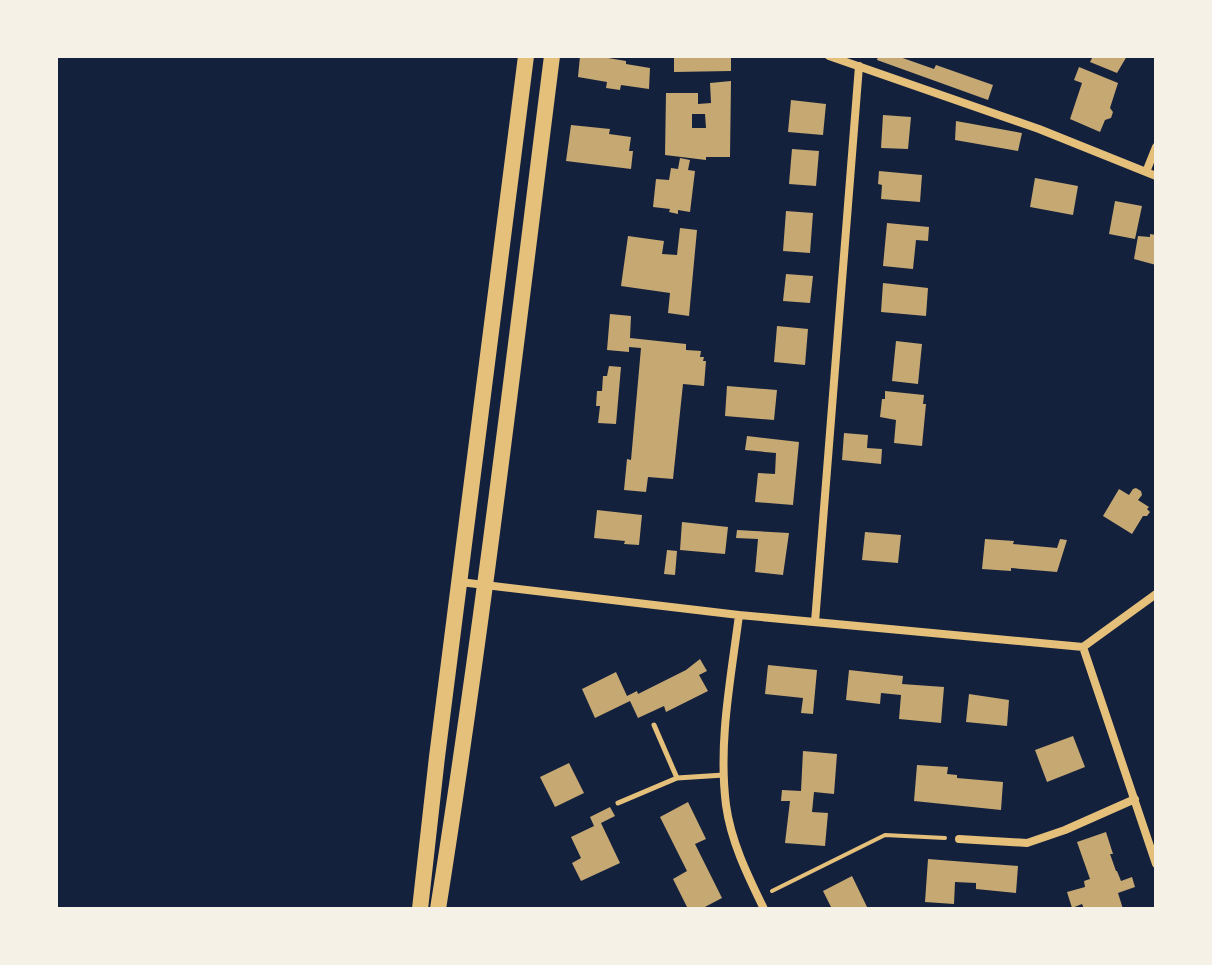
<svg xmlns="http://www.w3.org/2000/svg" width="1212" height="965" font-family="'Source Sans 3',sans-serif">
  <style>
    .building { fill: #c6a872; fill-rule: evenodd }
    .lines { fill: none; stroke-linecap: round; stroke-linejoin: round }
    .path { stroke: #e5c07b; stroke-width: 4 }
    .service { stroke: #e5c07b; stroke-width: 5 }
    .minor { stroke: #e5c07b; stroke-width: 8 }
    .primary { stroke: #e5c07b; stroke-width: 16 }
  </style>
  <rect width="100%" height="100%" fill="#14213d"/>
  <path class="building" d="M580 56H596L626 61V64L650 68 649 89 621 85 620 90 606 88 607 82 578 77Z
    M674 56H731V71L674 72Z
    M878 56H897L934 69 936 65 993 85 988 100 877 60Z
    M1093 56H1127L1117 73 1090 62Z
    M1079 67 1118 83 1110 108 1113 112 1111 118 1105 120 1100 132 1070 119 1082 83 1074 80Z
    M731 81 730 157H706V160L665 155 666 93H698V104L711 103 710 83ZM692 114H705L706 128H692Z
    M791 100 826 104 823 135 788 132Z
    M883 115 911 117 908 149 881 148Z
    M956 121 1022 133 1018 151 955 140Z
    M571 125 610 129 609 134 631 137 629 151H633L631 169 566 161Z
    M792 149 819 151 816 186 789 184Z
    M680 158 690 160 688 170 695 171 690 212 678 210V214L669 212 670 209 653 207 656 179 669 180 671 168 678 169Z
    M879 171 922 175 920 202 881 199 882 185 878 184Z
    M1035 178 1078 186 1073 215 1030 207Z
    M1115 201 1142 206 1135 239 1109 234Z
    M786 211 813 213 810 253 783 251Z
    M887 223 929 227 928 241 916 240 913 269 883 266Z
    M680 228 697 230 689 316 668 313 670 293 621 286 628 236 664 241 662 254 677 255Z
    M1150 234 1156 235V265L1134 259 1138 236 1150 237Z
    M786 274 813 276 810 303 783 301Z
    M883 283 928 288 926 316 881 312Z
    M610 314 631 316 630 338 686 344V350L701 351 700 357H704L703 361H706L704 386 683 384 673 479 648 477 646 492 624 490 627 459 631 460 641 348 629 347V352L607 350Z
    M777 326 808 329 805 365 774 362Z
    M896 341 922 344 918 384 892 381Z
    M609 366 621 367 616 424 598 423 600 406H596L597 391H602L603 376H607Z
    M727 386 777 390 774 420 725 416Z
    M885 391 924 395 923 404H926L922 446 894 443 896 420 880 417 882 399H885Z
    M844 433 868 435 867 448 882 449 881 464 842 460Z
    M747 436 799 442 793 505 755 502 758 473 775 474 776 453 745 450Z
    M1136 488 1141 491 1142 495 1138 500 1149 507 1147 509 1150 512 1147 516H1143L1132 534 1103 516 1119 489 1129 495 1133 489Z
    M597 510 642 515 639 545 624 544 625 541 594 538Z
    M682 522 728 527 725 554 680 550Z
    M737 530 789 533 783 575 755 572 758 539 736 538Z
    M865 532 901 535 898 563 862 560Z
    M985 539 1014 541 1013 544 1057 548 1060 539 1067 540 1057 572 1011 568V571L982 569Z
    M667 550 677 551 675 575 664 574Z
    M700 659 707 671 699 675 708 691 666 712 664 706 638 718 630 701 595 718 582 689 616 672 627 696 637 691 638 694 686 670Z
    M768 665 817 670 813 714 801 713 803 698 765 694Z
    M849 670 903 676 902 684 944 687 941 723 899 719 901 695 881 693 880 704 846 700Z
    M969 694 1009 700 1007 726 966 722Z
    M1073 736 1085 767 1047 782 1035 750Z
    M803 751 837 754 834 794 814 792 812 812 828 813 825 846 785 843 790 801H781L782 790 801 791Z
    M569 763 584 793 555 807 540 777Z
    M917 765 948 767 947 774 957 775V778L1003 782 1001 810 914 801Z
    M688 802 706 839 695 844 722 898 701 909H688L673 879 687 871 660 817Z
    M610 807 615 816 601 823 620 863 581 881 572 863 581 858 571 837 594 826 590 817Z
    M1106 832 1113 854H1110L1116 871H1117L1121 881 1132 877 1135 887 1118 893 1123 909H1084L1082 904 1072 908 1067 892 1085 887 1084 881 1090 879 1077 842Z
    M928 859 1018 866 1016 893 976 889V883L955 882 954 904 925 902Z
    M852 876 868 909H832L823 891Z"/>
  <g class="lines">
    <path class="path" d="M772 891 885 835 945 838"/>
    <path class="service" d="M654 725 677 778
      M618 803 677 778 724 775"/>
    <path class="minor" d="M829 56 1039 129 1156 176
      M1146 172 1156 147
      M460 582 739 615 1083 647
      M739 615C731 678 718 742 726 805 731 842 748 876 764 909
      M815 622 859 66
      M1083 647 1156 864
      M1083 647 1156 594
      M959 839 1027 843 1065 830 1135 799"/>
    <path class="primary" d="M420 909 437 757 526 56
      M438 909C483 626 516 341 552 56"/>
  </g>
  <rect width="1212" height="965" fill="none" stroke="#f6f1e7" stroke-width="116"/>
</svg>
